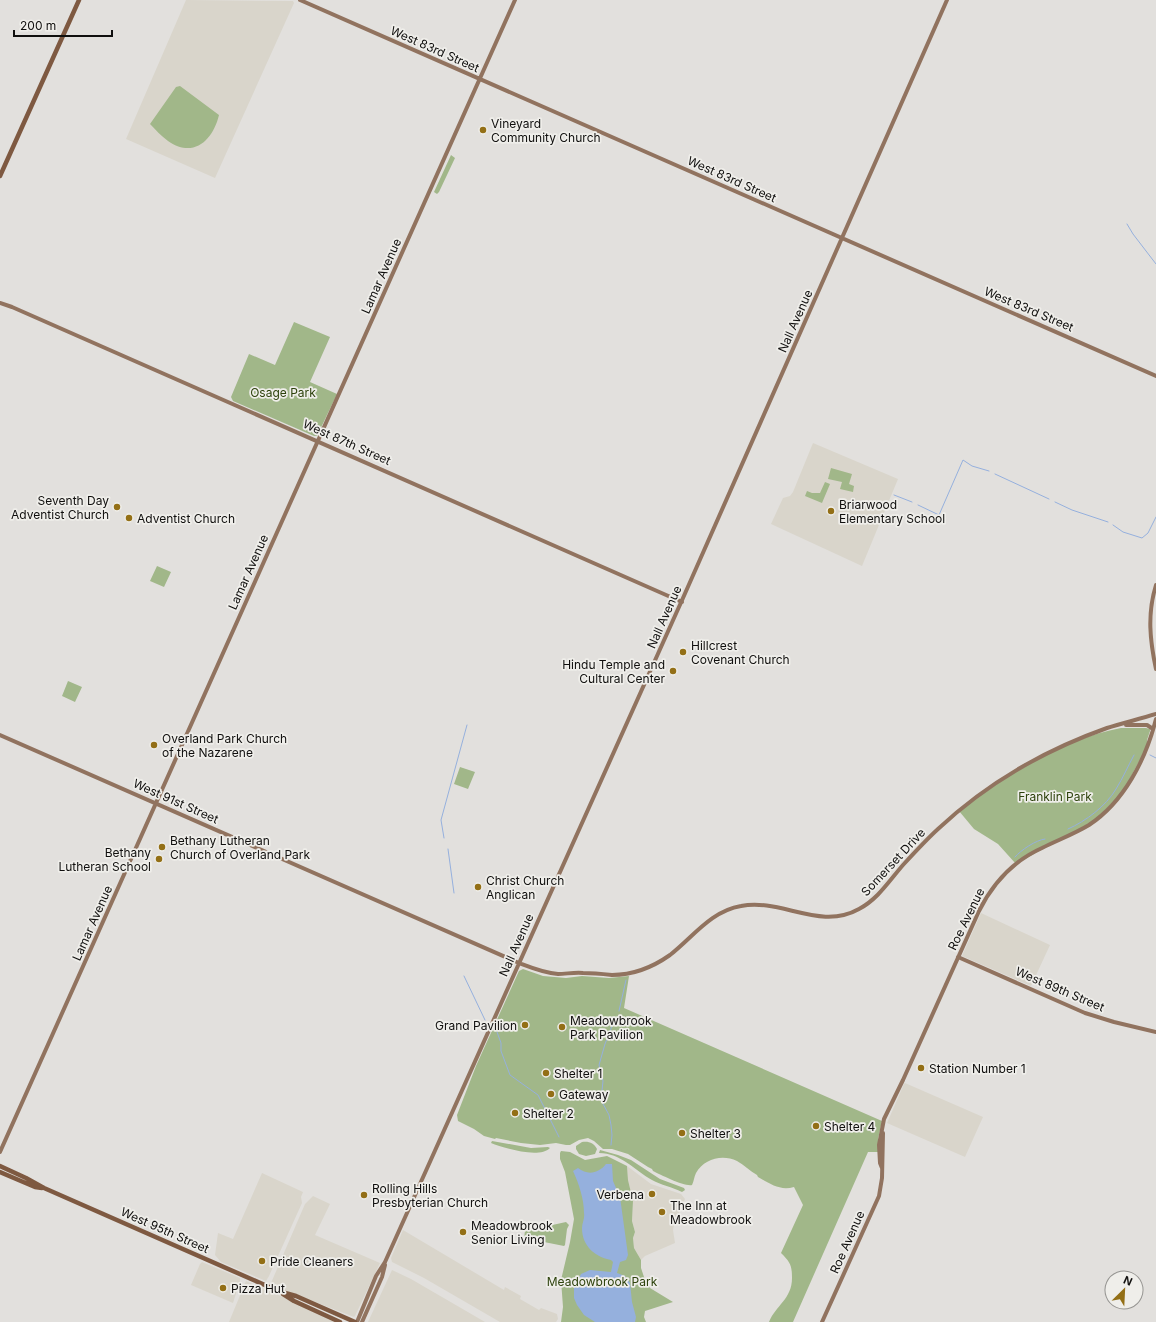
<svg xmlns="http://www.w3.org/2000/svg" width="1156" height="1322" font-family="Inter,sans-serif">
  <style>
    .built { fill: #d9d5cb }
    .green { fill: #a1b789 }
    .water { fill: #95b0dd }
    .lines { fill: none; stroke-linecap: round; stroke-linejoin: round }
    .stream { stroke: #95b0dd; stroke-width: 1 }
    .secondary { stroke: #91735f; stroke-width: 4 }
    .primary { stroke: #7e5941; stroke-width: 4.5 }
    .poi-dot { fill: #936f16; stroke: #efeeea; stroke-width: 1.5 }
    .labels { text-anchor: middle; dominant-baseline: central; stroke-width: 3.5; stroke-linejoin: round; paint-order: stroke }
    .street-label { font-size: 12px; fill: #100f0e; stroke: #efeeea }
    .poi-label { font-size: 12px; fill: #100f0e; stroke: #efeeea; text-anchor: start }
    .park-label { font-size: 12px; fill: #2d420c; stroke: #efeeea }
  </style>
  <rect width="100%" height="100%" fill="#e2e0dd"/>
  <path class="built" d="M186 0 293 1 294 3 215 178 126 139Z
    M813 443 898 479 862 566 771 524 783 498 790 496 793 492Z
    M981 913 1050 945 1031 986 962 956Z
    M905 1083 983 1117 965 1157 887 1123 904 1084Z
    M627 1166 651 1184 681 1194 685 1199 674 1225 673 1230 675 1243 645 1256 641 1260 634 1248 633 1238 635 1232 632 1221 633 1201 628 1180Z
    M262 1173 303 1192 301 1197 302 1203 269 1276 266 1281 221 1262 215 1255 218 1233 233 1239Z
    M313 1196 330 1204 315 1235 380 1263 355 1316 354 1317 274 1286 271 1283 305 1204Z
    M403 1230 504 1290 505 1287 521 1296 520 1299 539 1310 541 1308 557 1314 558 1319 556 1322H500L424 1278 392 1262 391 1258Z
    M202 1262 240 1278V1281L233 1303 191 1285 200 1264Z
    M392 1270 411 1279 485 1322H368Z
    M246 1281 283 1297 336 1322H229Z"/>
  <path class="green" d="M180 86 219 115C213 140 194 159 168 141 161 136 156 130 150 124L176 87Z
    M451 155 455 158 439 192 437 194 434 192Z
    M294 322 330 337 310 382 337 394 317 436H314L233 401 231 397 249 354 275 365Z
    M831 468 852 474 849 484 854 486 853 492 840 489 842 482 828 479Z
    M825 482 830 484 822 503 805 496 807 491 812 493H820Z
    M157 566 171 572 164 587 150 581Z
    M68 681 82 687 75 702 62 696Z
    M1121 728H1146L1150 729V731L1147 740V746L1123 792 1095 820 1016 864 998 844 974 829 959 811C1004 777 1065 738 1121 728Z
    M460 767 475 772 468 789 454 784Z
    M523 969 543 976 566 978 582 976 609 978 629 976 624 1008 882 1121 878 1139V1152H868L793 1322H769C776 1305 792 1299 792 1278 792 1265 790 1262 781 1253L803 1205 794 1187C780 1191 770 1184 758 1177L757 1175C750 1171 744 1165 737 1161 722 1154 704 1159 696 1173 694 1177 694 1181 692 1185 685 1187 661 1175 653 1171L652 1169 648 1167 628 1154 612 1149H603L594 1141 588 1138 579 1140 570 1145H566L556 1143 540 1145 521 1143 496 1138 495 1139 484 1136 474 1129 458 1121 457 1115 476 1066 519 971Z
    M492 1141 531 1148 548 1147 550 1148C539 1159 504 1148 491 1143Z
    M582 1142C589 1141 594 1143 597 1149L595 1154 586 1156 579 1154 576 1149V1146Z
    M600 1150 618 1155 631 1160 660 1179 684 1188 685 1190 682 1192C672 1187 661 1185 652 1180 634 1170 621 1153 599 1153Z
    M561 1151 570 1152 585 1160 607 1156 627 1166 628 1180 633 1201 632 1221 635 1232 633 1238 634 1248 641 1260V1268L644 1277 650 1288 673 1302 645 1311 644 1317 646 1322H561L563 1307 561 1280 570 1242 574 1219 565 1172 560 1159V1153Z
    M566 1222 569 1225 567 1229 565 1245 564 1246 524 1238 525 1231Z"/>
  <path class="water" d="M606 1164H612L613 1181 620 1197 628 1255 626 1260 620 1262 617 1273 625 1276 630 1283 632 1302 636 1317 635 1322H595L584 1315 577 1305 574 1298V1288L581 1274 590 1270 611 1272 613 1262 611 1260C595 1257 582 1246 582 1228 582 1223 585 1218 584 1213 584 1199 579 1184 573 1171L578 1168C588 1176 599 1173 606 1164Z"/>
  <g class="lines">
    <path class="stream" d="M1127 224 1133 234 1156 264
      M995 474 1049 499
      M894 495 912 502
      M1055 502 1072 510 1108 522
      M918 505 939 515 963 460 972 466 989 471
      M1113 525 1123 532 1142 538 1148 533 1156 517
      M1150 755 1156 758
      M1068 829C1086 821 1106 806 1116 789 1123 778 1128 766 1134 755
      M444 838 441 820 467 725
      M448 849 454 893
      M1015 857C1021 850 1036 840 1045 839
      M464 976 485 1020
      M619 1011 626 980
      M497 1032 501 1043V1051L510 1075 538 1095 559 1137
      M611 1145 612 1135 611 1125 609 1115 601 1100 603 1081 599 1065 605 1044 612 1026"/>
    <path class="secondary" d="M300 0 1156 376
      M0 303 12 307 682 602
      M1156 585C1147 614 1150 641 1156 669
      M1126 725H1147L1153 729
      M0 735 519 963C532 968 544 973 558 974 566 974 575 972 583 973 593 973 603 974 612 975 633 975 653 967 670 955 693 937 711 911 741 906 781 898 820 931 859 909 878 899 889 881 903 865 914 853 926 840 938 829 986 784 1045 750 1107 728 1123 723 1140 719 1156 714
      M958 957 1085 1013 1114 1022 1156 1032
      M0 1152 515 0
      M882 1168 880 1163 879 1145 884 1119 903 1080 979 911C993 883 1013 861 1042 848 1058 840 1074 834 1089 825 1124 802 1146 759 1156 719
      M357 1322 376 1276 385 1262 683 598 947 0
      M362 1322 382 1277 385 1265
      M822 1322 879 1196 882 1178 883 1133"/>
    <path class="primary" d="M0 176 79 0
      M0 1166 26 1178 44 1188 267 1286 278 1291 296 1296 355 1322
      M0 1172 35 1187 42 1188
      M283 1294 294 1301 340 1322"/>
  </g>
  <g class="poi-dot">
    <circle cx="483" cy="130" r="4"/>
    <circle cx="117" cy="507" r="4"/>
    <circle cx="831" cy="511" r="4"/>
    <circle cx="129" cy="518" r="4"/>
    <circle cx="683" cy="652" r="4"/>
    <circle cx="673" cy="671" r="4"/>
    <circle cx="154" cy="745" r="4"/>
    <circle cx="162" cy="847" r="4"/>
    <circle cx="159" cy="859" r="4"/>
    <circle cx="478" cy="887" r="4"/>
    <circle cx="525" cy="1025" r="4"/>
    <circle cx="562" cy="1027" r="4"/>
    <circle cx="921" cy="1068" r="4"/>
    <circle cx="546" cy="1073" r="4"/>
    <circle cx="551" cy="1094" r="4"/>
    <circle cx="515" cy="1113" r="4"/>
    <circle cx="816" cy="1126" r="4"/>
    <circle cx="682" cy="1133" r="4"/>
    <circle cx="652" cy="1194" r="4"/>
    <circle cx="364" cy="1195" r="4"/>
    <circle cx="662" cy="1212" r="4"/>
    <circle cx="463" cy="1232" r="4"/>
    <circle cx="262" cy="1261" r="4"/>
    <circle cx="223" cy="1288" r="4"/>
  </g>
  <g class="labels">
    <g class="street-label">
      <text transform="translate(435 49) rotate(24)">West 83rd Street</text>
      <text transform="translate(732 179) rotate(24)">West 83rd Street</text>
      <text transform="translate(381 276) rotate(-66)">Lamar Avenue</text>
      <text transform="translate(1029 309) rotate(23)">West 83rd Street</text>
      <text transform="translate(795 321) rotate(-66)">Nall Avenue</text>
      <text transform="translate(347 442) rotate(24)">West 87th Street</text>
      <text transform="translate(248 572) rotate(-66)">Lamar Avenue</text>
      <text transform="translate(664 617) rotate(-66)">Nall Avenue</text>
      <text transform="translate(176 801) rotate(24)">West 91st Street</text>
      <text transform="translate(893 862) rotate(-47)">Somerset Drive</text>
      <text transform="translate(966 919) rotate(-64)">Roe Avenue</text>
      <text transform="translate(92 923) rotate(-66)">Lamar Avenue</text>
      <text transform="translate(516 945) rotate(-66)">Nall Avenue</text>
      <text transform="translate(1060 989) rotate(23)">West 89th Street</text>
      <text transform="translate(165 1230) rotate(24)">West 95th Street</text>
      <text transform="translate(847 1242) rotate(-66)">Roe Avenue</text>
    </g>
    <g class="poi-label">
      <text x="491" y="123">Vineyard<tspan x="491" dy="14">Community Church</tspan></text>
      <text x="109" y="500" text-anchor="end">Seventh Day<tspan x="109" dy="14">Adventist Church</tspan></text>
      <text x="839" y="504">Briarwood<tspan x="839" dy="14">Elementary School</tspan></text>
      <text x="137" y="518">Adventist Church</text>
      <text x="691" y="645">Hillcrest<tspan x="691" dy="14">Covenant Church</tspan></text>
      <text x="665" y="664" text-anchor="end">Hindu Temple and<tspan x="665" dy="14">Cultural Center</tspan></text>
      <text x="162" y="738">Overland Park Church<tspan x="162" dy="14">of the Nazarene</tspan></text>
      <text x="170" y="840">Bethany Lutheran<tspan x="170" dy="14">Church of Overland Park</tspan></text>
      <text x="151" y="852" text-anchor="end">Bethany<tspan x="151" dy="14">Lutheran School</tspan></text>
      <text x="486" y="880">Christ Church<tspan x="486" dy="14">Anglican</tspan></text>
      <text x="570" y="1020">Meadowbrook<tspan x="570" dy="14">Park Pavilion</tspan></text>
      <text x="517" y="1025" text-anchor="end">Grand Pavilion</text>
      <text x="929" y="1068">Station Number 1</text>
      <text x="554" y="1073">Shelter 1</text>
      <text x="559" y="1094">Gateway</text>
      <text x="523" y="1113">Shelter 2</text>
      <text x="824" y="1126">Shelter 4</text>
      <text x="690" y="1133">Shelter 3</text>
      <text x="372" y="1188">Rolling Hills<tspan x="372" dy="14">Presbyterian Church</tspan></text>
      <text x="644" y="1194" text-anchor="end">Verbena</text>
      <text x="670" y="1205">The Inn at<tspan x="670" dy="14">Meadowbrook</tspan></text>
      <text x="471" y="1225">Meadowbrook<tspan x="471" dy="14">Senior Living</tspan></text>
      <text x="270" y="1261">Pride Cleaners</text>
      <text x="231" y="1288">Pizza Hut</text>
    </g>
    <g class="park-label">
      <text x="283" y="392">Osage Park</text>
      <text x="1055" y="796">Franklin Park</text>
      <text x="602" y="1281">Meadowbrook Park</text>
    </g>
  </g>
  <g transform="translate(1124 1290) rotate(24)"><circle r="19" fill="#efeeea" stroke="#969592"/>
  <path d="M0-3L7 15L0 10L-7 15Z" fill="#936f16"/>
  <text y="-6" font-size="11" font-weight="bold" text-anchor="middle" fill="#100f0e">N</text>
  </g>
  <path d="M14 30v6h98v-6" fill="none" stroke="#100f0e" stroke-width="2"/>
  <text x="20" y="30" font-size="12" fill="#100f0e" stroke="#efeeea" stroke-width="3" paint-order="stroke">200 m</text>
</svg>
